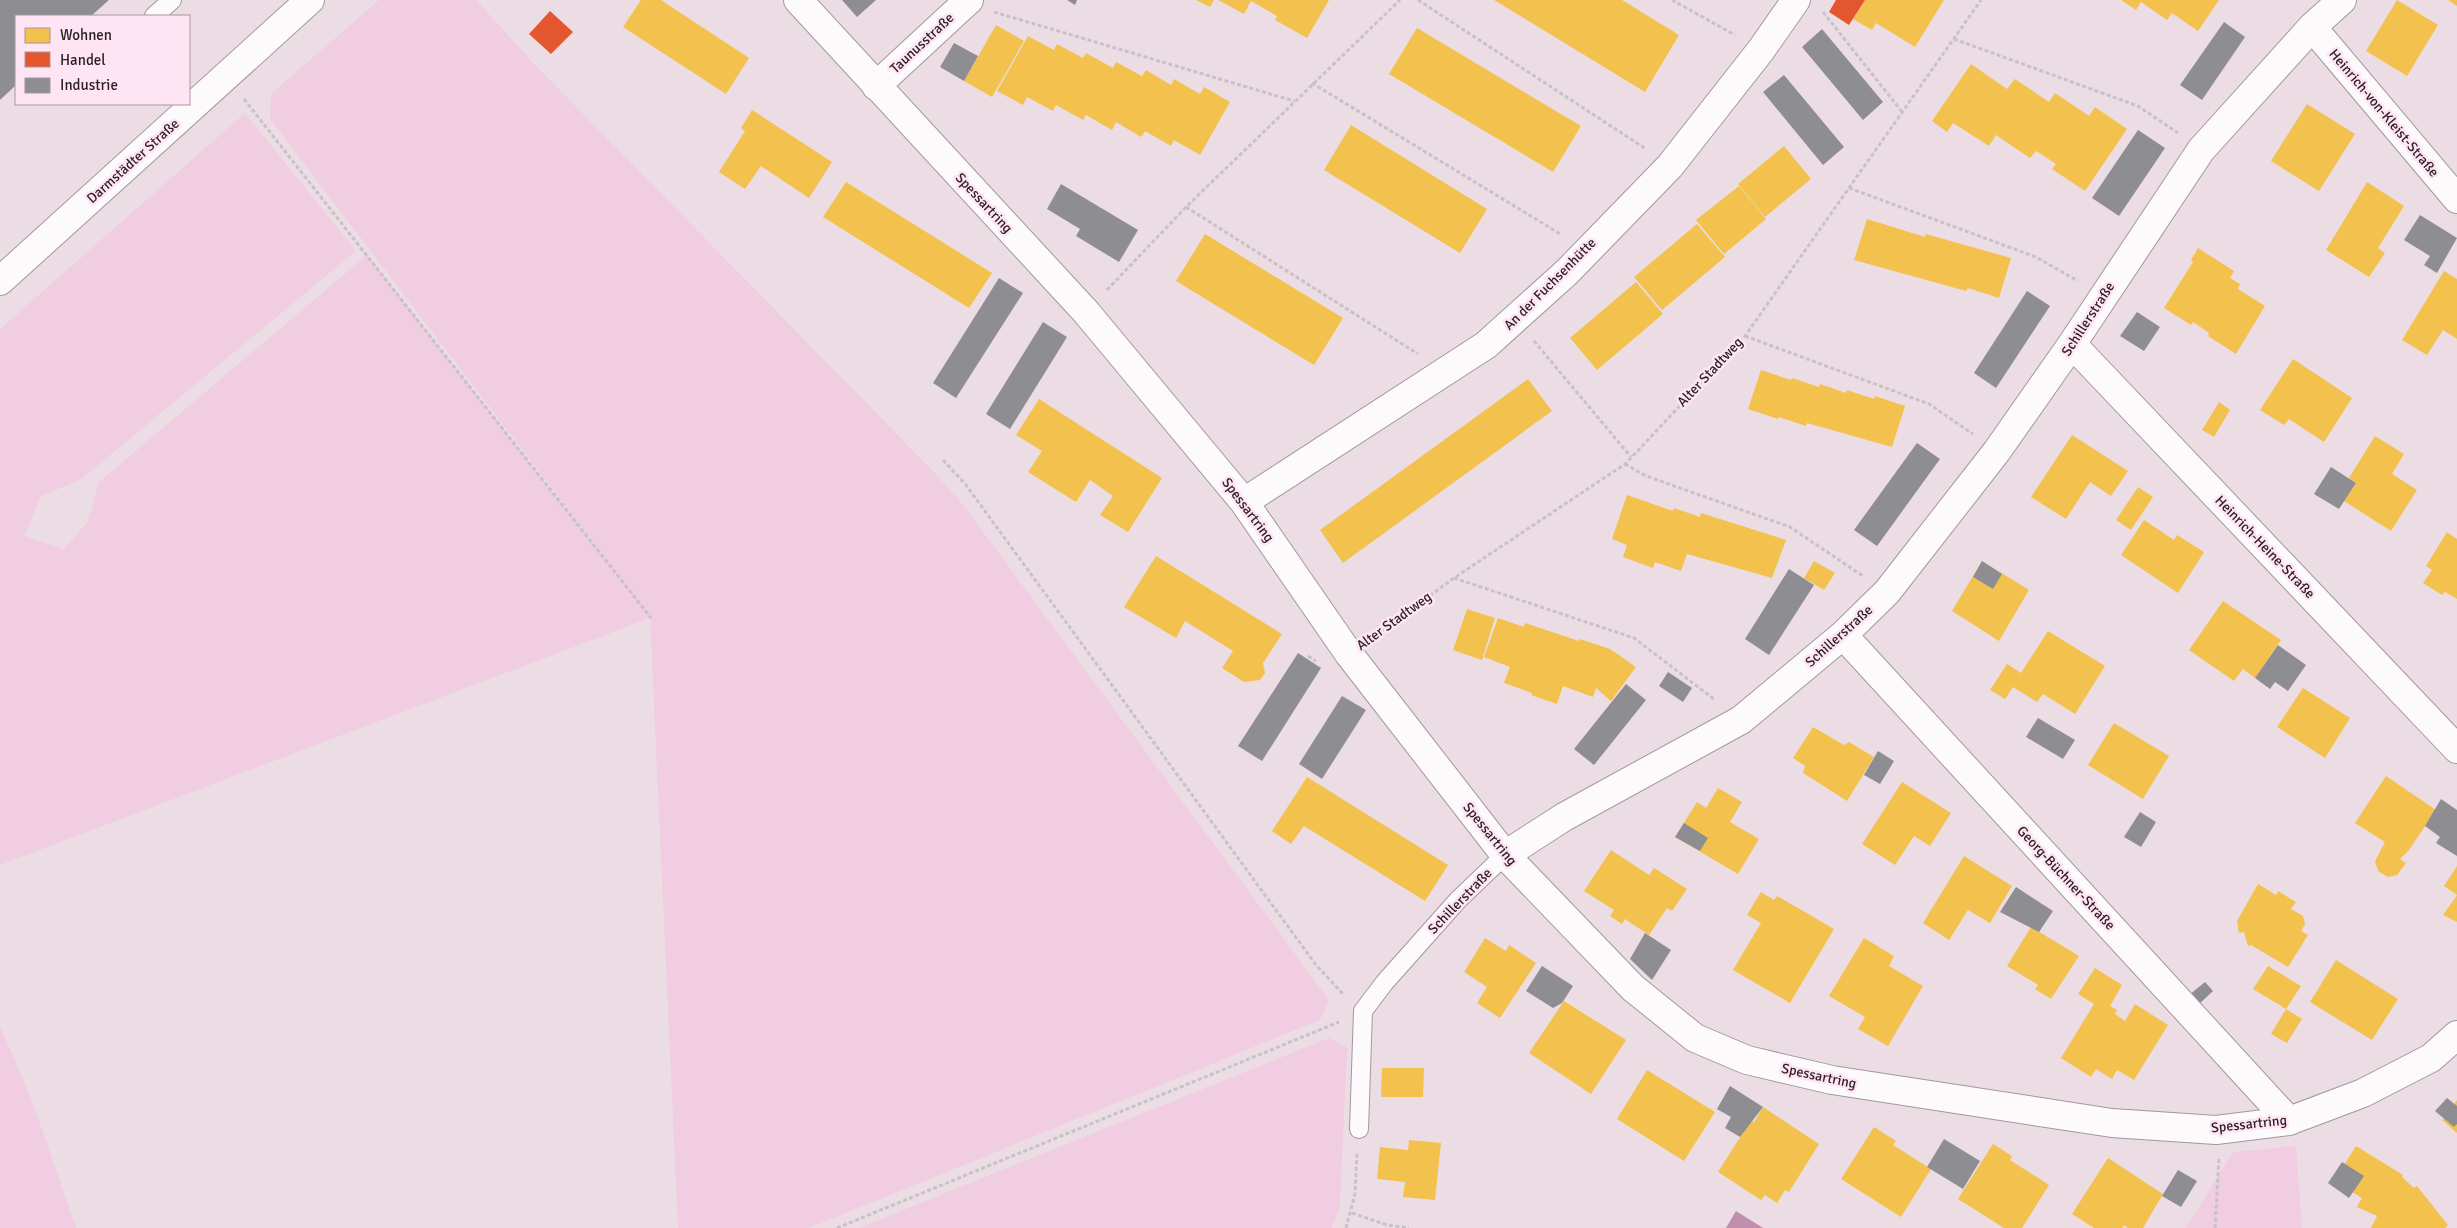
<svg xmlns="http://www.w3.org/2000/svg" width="2457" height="1228" font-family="Signika,sans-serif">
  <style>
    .green { fill: #f0cde1 }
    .water { fill: #c18fad }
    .homes { fill: #f2c14e }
    .shops { fill: #e4572e }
    .industry { fill: #8d8d92 }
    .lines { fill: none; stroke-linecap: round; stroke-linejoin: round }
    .lane-casing { stroke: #a3979e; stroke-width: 20 }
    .street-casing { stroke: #a3979e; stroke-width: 30 }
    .secondary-casing { stroke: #a3979e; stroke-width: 30 }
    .path { stroke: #c7c2c5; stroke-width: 3; stroke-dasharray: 4 2.5; stroke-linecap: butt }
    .lane { stroke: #fcfafb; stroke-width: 18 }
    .street { stroke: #fcfafb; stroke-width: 28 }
    .secondary { stroke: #fcfafb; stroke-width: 28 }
    .labels { text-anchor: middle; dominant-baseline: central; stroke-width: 5; stroke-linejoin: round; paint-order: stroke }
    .street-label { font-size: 14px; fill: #281e24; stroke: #ffe4f3 }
  </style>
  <rect width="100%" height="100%" fill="#ecdde5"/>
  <path class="green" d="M379 0H476L538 68 933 471 964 506 1329 1000 1320 1020 809 1228H678L650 618 0 865V329L245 113 356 251 80 480 41 496 24 536 64 549 88 521 99 482 367 255 617 574 270 119 271 94Z
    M0 1026 33 1103 76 1228H0Z
    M1329 1038 1347 1048 1340 1205 1332 1228H859Z
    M2296 1146 2302 1228H2186L2233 1152Z"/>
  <path class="water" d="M1736 1211 1763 1228H1726Z"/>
  <path class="homes" d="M641 0H661L749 58 726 94 623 27Z
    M1196 0H1214L1210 7Z
    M1218 0H1329L1307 38 1275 20 1277 16 1251 1 1244 14Z
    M1494 0H1622L1679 35 1645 92Z
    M1865 0H1944L1915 47 1876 23 1872 30 1853 19Z
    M2121 0H2219L2198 31 2172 13 2167 20 2141 2 2136 10Z
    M2397 0 2438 25 2407 76 2366 51Z
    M2448 0H2457V6Z
    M996 25 1024 41 992 97 964 81Z
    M1417 28 1581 126 1553 172 1389 74Z
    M1028 36 1054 50 1057 44 1083 58 1086 53 1113 68 1116 62 1142 76 1146 70 1171 85 1174 79 1200 94 1204 87 1230 102 1200 155 1174 140 1171 146 1145 131 1141 137 1116 122 1112 130 1086 115 1083 120 1056 105 1053 111 1027 97 1023 105 997 91Z
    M1971 64 2007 89 2015 79 2049 102 2055 93 2089 116 2095 107 2127 129 2085 191 2052 169 2056 164 2036 151 2030 158 1996 135 1989 146 1953 123 1947 132 1932 121Z
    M2307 104 2355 134 2319 191 2271 161Z
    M752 110 832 162 809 198 761 166 745 189 719 172 745 131 741 128Z
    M1351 125 1487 209 1460 253 1324 170Z
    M1784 146 1811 179 1765 217 1738 184Z
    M846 182 992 273 969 308 823 217Z
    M2367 182 2404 206 2378 248 2385 253 2369 277 2326 250Z
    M1739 186 1766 219 1724 254 1696 220Z
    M1867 219 1925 237 1926 234 2011 258 1999 298 1968 288 1966 291 1854 260Z
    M1697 224 1725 257 1662 310 1634 277Z
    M1205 234 1343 318 1314 365 1176 281Z
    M2198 248 2234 271 2230 278 2240 284 2238 289 2265 306 2236 354 2208 336 2209 333 2193 322 2191 325 2164 308 2193 262 2191 260Z
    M2444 271 2457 279V339L2443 330 2427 355 2402 340Z
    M1636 282 1663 314 1597 370 1570 338Z
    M2293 359 2352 398 2324 442 2289 419 2284 425 2260 410Z
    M1761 370 1791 380 1792 378 1819 387 1820 384 1846 393 1847 390 1874 399 1875 396 1905 406 1892 447 1807 423 1806 426 1779 417 1778 419 1748 409Z
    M1528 379 1552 411 1343 563 1320 530Z
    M1039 399 1162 478 1128 532 1100 515 1113 496 1090 480 1076 502 1028 472 1042 451 1016 435Z
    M2219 402 2230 410 2214 437 2202 430Z
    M2072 435 2128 471 2111 496 2090 482 2066 519 2031 497Z
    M2375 436 2404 454 2392 474 2417 490 2391 531 2344 501 2356 483 2349 478Z
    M2138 487 2153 497 2131 530 2116 520Z
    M1627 495 1673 511 1674 508 1700 517 1701 513 1786 540 1772 578 1687 554 1681 571 1655 562 1653 568 1623 557 1627 545 1612 539Z
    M2144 520 2174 540 2177 535 2204 552 2178 593 2121 555Z
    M2447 532 2457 539V599L2445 592 2442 595 2423 583 2432 570 2426 566Z
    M1156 556 1282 634 1263 663 1265 673 1260 680 1244 682 1222 668 1233 651 1185 621 1176 638 1124 607Z
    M1814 561 1835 573 1824 590 1804 578Z
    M1982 561 2029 590 1999 641 1952 611Z
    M2223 601 2281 640 2255 678 2243 669 2234 681 2189 650Z
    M1467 609 1495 618 1482 660 1453 650Z
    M1498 618 1524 627 1525 623 1579 641 1580 639 1610 649 1636 667 1611 701 1596 688 1593 697 1563 686 1557 704 1531 695 1532 693 1504 683 1510 667 1484 657Z
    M2048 631 2105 666 2075 714 2043 694 2037 702 2013 687 2005 699 1990 690 2007 664 2021 673Z
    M2303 688 2350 718 2325 758 2277 727Z
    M2114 723 2169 756 2143 799 2088 765Z
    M1813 727 1844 745 1849 742 1874 757 1847 801 1803 773 1805 766 1793 758Z
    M2386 776 2436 810 2409 850 2400 859 2406 863 2397 875 2388 877 2378 871 2375 861 2385 842 2355 823Z
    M1307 777 1448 865 1425 901 1304 826 1291 844 1272 831Z
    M1902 782 1951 813 1930 846 1914 836 1895 865 1862 844Z
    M1718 788 1742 802 1730 822 1759 839 1738 874 1675 837 1697 802 1706 808Z
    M1611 850 1649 875 1654 868 1687 889 1672 911 1667 908 1649 935 1625 919 1622 924 1610 916 1614 910 1584 891Z
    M1964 856 2012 886 1990 923 1968 910 1949 940 1923 923Z
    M2457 866V922L2443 915 2457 895 2444 886Z
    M2258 884 2276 895 2278 891 2296 902 2291 909 2303 916 2305 924 2301 931 2308 935 2288 967 2251 945 2248 946 2244 932 2239 933 2237 921Z
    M1761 892 1774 900 1777 896 1834 929 1790 1003 1733 970 1761 923 1747 915Z
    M2031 927 2079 956 2051 999 2035 989 2038 985 2007 966Z
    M1485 938 1506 951 1509 945 1536 963 1500 1018 1477 1003 1487 987 1464 972Z
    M1864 938 1894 956 1889 966 1923 986 1888 1046 1858 1029 1865 1017 1829 996Z
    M2336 960 2398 999 2372 1040 2310 1002Z
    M2268 966 2301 986 2286 1009 2253 989Z
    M2095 968 2122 985 2110 1006 2117 1010 2115 1014 2125 1021 2135 1004 2168 1025 2134 1080 2117 1070 2112 1079 2096 1069 2091 1077 2061 1058 2094 1004 2078 994Z
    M1564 1001 1626 1040 1591 1094 1529 1053Z
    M2286 1009 2302 1019 2287 1043 2271 1034Z
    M1382 1068H1424L1423 1097H1381Z
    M1647 1070 1715 1112 1684 1161 1617 1119Z
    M2457 1100V1133L2442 1120Z
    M1763 1107 1819 1144 1789 1192 1785 1190 1777 1203 1765 1195 1761 1200 1718 1172 1751 1120 1754 1122Z
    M1874 1127 1896 1141 1893 1145 1931 1169 1901 1217 1841 1179Z
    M1409 1140 1441 1143 1435 1200 1403 1197 1405 1182 1377 1179 1380 1147 1408 1150Z
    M1993 1144 2012 1156 2010 1160 2049 1185 2022 1228H2004L1958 1199Z
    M2356 1146 2403 1175 2402 1177 2414 1188 2417 1186 2448 1225 2445 1228H2371L2377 1216 2357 1207 2362 1198 2334 1181Z
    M2108 1158 2163 1194 2143 1228H2128L2124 1225 2123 1228H2094L2072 1214Z"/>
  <path class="shops" d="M1836 0H1865L1849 25 1829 12Z
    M550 11 573 32 551 54 529 34Z"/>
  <path class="industry" d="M0 0H109L91 16H16V85L0 100Z
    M842 0H876L857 17Z
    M1067 0H1077L1075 5Z
    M2224 22 2245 37 2202 100 2180 85Z
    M1822 29 1883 102 1863 120 1802 47Z
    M954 43 978 56 964 81 940 67Z
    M1784 75 1844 147 1823 165 1763 92Z
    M2138 130 2165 148 2119 216 2092 198Z
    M1061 184 1138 230 1119 262 1076 236 1080 229 1047 209Z
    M2420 215 2457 238 2437 273 2424 265 2430 256 2404 240Z
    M999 278 1023 293 956 398 933 383Z
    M2027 291 2050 306 1996 388 1974 373Z
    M2137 312 2160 327 2144 351 2120 336Z
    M1043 322 1067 337 1010 429 986 414Z
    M1917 443 1940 459 1877 546 1854 530Z
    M2331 467 2356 483 2339 509 2314 494Z
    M1982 561 2002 574 1993 589 1973 577Z
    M1789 569 1814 585 1769 655 1745 639Z
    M2278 645 2306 665 2288 691 2275 682 2270 689 2255 678Z
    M1298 653 1321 668 1262 761 1238 746Z
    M1668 672 1692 688 1683 702 1659 686Z
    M1626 684 1646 700 1594 765 1574 749Z
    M1342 696 1366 710 1322 779 1299 764Z
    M2038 718 2075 740 2063 759 2026 737Z
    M1878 751 1894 761 1880 784 1864 775Z
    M2441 799 2457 810V856L2436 843 2440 837 2425 826Z
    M2140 812 2156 822 2141 847 2124 837Z
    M1684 823 1708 838 1700 851 1675 837Z
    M2016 887 2053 911 2039 932 2000 912Z
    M1645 933 1671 950 1652 980 1630 959Z
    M1542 966 1573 986 1562 1003 1553 1008 1526 991Z
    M2205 982 2213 991 2197 1006 2188 996Z
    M1730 1086 1763 1107 1740 1137 1725 1128 1731 1117 1717 1109Z
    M2447 1098 2457 1106V1124L2454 1127 2435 1111Z
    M1944 1139 1980 1161 1963 1189 1927 1167Z
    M2342 1162 2364 1176 2349 1198 2328 1183Z
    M2178 1170 2197 1181 2181 1207 2162 1196Z"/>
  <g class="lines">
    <g class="lane-casing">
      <path id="lane" d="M154 16 172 0
        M1359 1129 1363 1011 1385 982 1458 900 1505 855"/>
    </g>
    <g class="street-casing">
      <path id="street" d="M798 0 1086 312 1244 502 1349 654 1505 855 1633 988 1695 1038 1747 1060 1832 1080 2112 1123 2216 1130 2289 1121 2363 1093 2431 1058 2457 1035
        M2312 27 2457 199
        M876 86 969 0
        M2072 344 2457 749
        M1244 502 1486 345 1567 272 1670 166 1761 50 1796 0
        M1843 635 2289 1121
        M1505 855 1564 817 1741 720 1843 635 1887 592 1997 451 2072 344 2201 150 2312 27 2342 0"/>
    </g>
    <g class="secondary-casing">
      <path id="secondary" d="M0 281 310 0"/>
    </g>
    <path class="path" d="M1418 0 1646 149
      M1672 0 1735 35
      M994 12 1294 101
      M1823 12 1903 113
      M1954 39 2138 106 2178 133
      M1312 83 1562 235
      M244 99 651 618
      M1849 188 2036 257 2078 281
      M1186 207 1418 354
      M1107 290 1186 207 1400 0
      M1745 336 1929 404 1973 434
      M1534 341 1631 457
      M943 460 966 485 1316 965 1344 995
      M1625 464 1646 476 1790 527 1863 576
      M1454 578 1634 638 1715 700
      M1372 638 1454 578 1625 464 1631 458 1745 336 1981 0
      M1308 656 1316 661
      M1352 1213 1387 1225 1409 1228
      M837 1228 1339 1022
      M1346 1228 1355 1194 1357 1152
      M2215 1228 2219 1158"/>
    <use href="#lane" class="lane"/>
    <use href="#street" class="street"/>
    <use href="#secondary" class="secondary"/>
  </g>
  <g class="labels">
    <g class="street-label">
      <text transform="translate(922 43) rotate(-43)">Taunusstraße</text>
      <text transform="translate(2384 113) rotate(50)">Heinrich-von-Kleist-Straße</text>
      <text transform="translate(133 161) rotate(-42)">Darmstädter Straße</text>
      <text transform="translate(984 203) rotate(47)">Spessartring</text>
      <text transform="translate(1550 284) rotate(-45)">An der Fuchsenhütte</text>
      <text transform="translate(2088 319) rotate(-57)">Schillerstraße</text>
      <text transform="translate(1710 372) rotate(-47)">Alter Stadtweg</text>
      <text transform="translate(1248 510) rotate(53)">Spessartring</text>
      <text transform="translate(2265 547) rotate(46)">Heinrich-Heine-Straße</text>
      <text transform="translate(1394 621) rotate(-36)">Alter Stadtweg</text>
      <text transform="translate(1839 636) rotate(-42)">Schillerstraße</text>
      <text transform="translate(1490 834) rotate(51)">Spessartring</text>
      <text transform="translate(2066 878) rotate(47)">Georg-Büchner-Straße</text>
      <text transform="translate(1460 901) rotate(-46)">Schillerstraße</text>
      <text transform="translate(1819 1076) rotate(12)">Spessartring</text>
      <text transform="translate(2249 1124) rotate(-6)">Spessartring</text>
    </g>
  </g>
  <rect x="15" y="15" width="175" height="90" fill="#ffe4f3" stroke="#a995a0"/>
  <rect x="25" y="28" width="25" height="15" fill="#f2c14e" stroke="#a995a0"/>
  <text x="60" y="40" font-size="15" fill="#281e24">Wohnen</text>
  <rect x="25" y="52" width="25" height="15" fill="#e4572e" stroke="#a995a0"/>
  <text x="60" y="65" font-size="15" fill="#281e24">Handel</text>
  <rect x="25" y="78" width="25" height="15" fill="#8d8d92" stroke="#a995a0"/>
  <text x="60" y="90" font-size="15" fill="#281e24">Industrie</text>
</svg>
